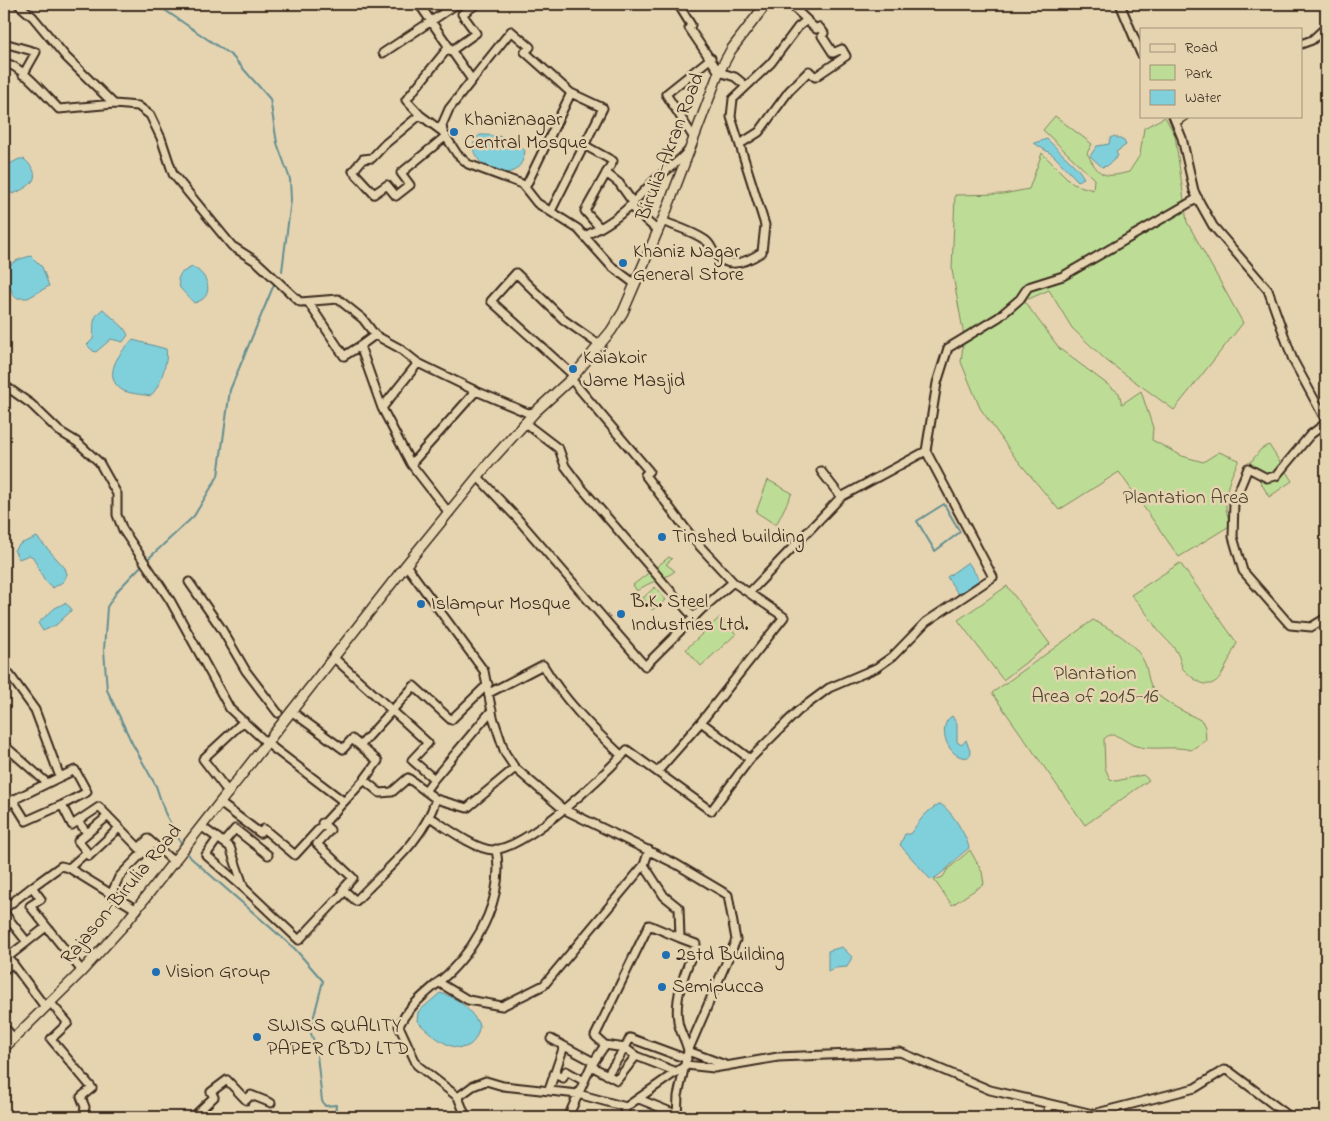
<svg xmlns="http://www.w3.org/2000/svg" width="1330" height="1121" font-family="'Indie Flower',sans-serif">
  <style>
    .green { fill: #bddd96; stroke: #7c845a }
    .water { fill: #80d0dc; stroke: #648e90 }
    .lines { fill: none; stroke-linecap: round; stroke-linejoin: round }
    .stream { stroke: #648e90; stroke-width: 2 }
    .minor-casing { stroke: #3b2a1e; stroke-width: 11 }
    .tertiary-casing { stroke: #3b2a1e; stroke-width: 12 }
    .minor { stroke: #e6d4b1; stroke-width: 7 }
    .tertiary { stroke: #e6d4b1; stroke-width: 9 }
    .poi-dot { fill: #1f6fb2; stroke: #e6d4b1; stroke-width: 2 }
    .labels { text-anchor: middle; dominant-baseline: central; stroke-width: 5; stroke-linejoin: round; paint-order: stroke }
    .poi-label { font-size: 20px; fill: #3b2a1e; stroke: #e6d4b1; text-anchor: start }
    .street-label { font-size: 20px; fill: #3b2a1e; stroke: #e6d4b1 }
    .park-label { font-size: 20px; fill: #4e4530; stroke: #e6d4b1 }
  </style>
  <rect width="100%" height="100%" fill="#e6d4b1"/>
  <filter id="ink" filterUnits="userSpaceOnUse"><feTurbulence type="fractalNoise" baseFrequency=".02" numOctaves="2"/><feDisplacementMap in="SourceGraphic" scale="10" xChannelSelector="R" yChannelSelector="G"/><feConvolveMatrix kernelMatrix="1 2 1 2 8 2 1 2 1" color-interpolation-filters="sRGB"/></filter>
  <g filter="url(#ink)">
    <path class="green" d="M1055 116 1092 144 1087 153C1099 176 1103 179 1129 172L1140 155 1144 128 1165 117 1175 135 1187 222 1243 323 1174 410 1107 361 1072 328 1049 290 1024 301 1060 349 1119 393 1122 404 1141 391 1153 428 1152 440 1182 456 1203 462 1219 452 1239 460C1228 481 1220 502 1231 525L1179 557 1119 472 1059 510 1014 456 980 408 961 362 964 336 952 270 955 195 1003 194 1029 189 1042 153 1073 184 1093 190 1094 179 1043 130Z
      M1269 445 1292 481 1269 497 1250 463 1261 449Z
      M768 480 792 493 776 525 756 512Z
      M669 557 672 559 666 564 675 571C662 581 649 581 637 591L633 585Z
      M1180 563 1237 643C1222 671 1218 705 1182 668 1177 643 1168 645 1155 626 1148 615 1140 604 1131 595Z
      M1007 586 1050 644 1003 680 958 620Z
      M655 587 666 600 652 610 643 598Z
      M720 617 736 634 701 666 686 649Z
      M1093 620C1112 630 1136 642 1145 664 1148 672 1148 682 1153 689 1164 704 1186 712 1202 721L1205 727 1206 740 1191 750C1172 745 1154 751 1136 746 1125 743 1114 728 1104 739L1105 768 1110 779 1116 781 1143 775 1149 780 1085 825 992 693Z
      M970 850 982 872 984 884 952 905 934 880 943 877 947 870Z"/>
    <path class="water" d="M480 135C497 135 514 137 525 151 518 200 452 154 480 135Z
      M1114 136 1124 141 1126 145 1116 152 1118 156 1107 166 1102 167 1090 156 1097 146 1109 144 1110 139Z
      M1047 139 1078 169 1084 178 1078 181 1053 155 1034 143Z
      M19 159H24C45 177 31 186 13 194L4 188V167Z
      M31 256 42 267 49 286 28 298H16C12 294 11 290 9 284 2 265 14 260 31 256Z
      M192 267C209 274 216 298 194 303L180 288 178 279 181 273Z
      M103 309 124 328 128 335 123 342 111 339 96 352 93 351 87 345 93 339C95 327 90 318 103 309Z
      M133 340 166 349C169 360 159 390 150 396 141 394 130 394 122 390 101 376 120 351 133 340Z
      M37 537 65 568 67 574 64 581 53 588 45 581 33 557 29 555 19 559 14 550 20 544Z
      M968 562 982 584 960 597 947 577Z
      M65 603 71 608V611L56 625 43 631 38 623 55 608Z
      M952 716 957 724V742L962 745 966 740 971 754 969 757C949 762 935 726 952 716Z
      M940 804C951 809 967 837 969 848 955 858 946 873 931 880L900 845 905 834H910C920 821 924 812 940 804Z
      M842 947 852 957 847 967 835 968 828 972V951Z
      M440 993C458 997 471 1010 480 1026 478 1032 476 1040 471 1044 455 1057 428 1032 417 1021L418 1012Z"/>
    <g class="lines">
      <path class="stream" d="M156 4 232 56 270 99 277 143 290 179 291 200 282 271
        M944 504 960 532 935 551 917 521Z
        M149 558 194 516 218 476 230 390 275 282
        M141 566 118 590 107 607 104 650 107 690 132 743 156 786 165 813 182 845
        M186 851 191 858 295 949 323 981 310 1031 316 1046 322 1101 325 1106 336 1105 335 1117"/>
      <g class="minor-casing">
        <path id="minor" d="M18 4 33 17 66 57 114 104
          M419 4 472 80 449 109 442 125 443 132 457 154 468 164 522 184 537 203 578 229 611 266 635 284
          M678 4 691 25 689 28 719 72 735 77 746 86
          M1120 4 1141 54
          M4 43 36 52 23 75
          M1301 44 1312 40 1326 27
          M451 51 476 33 462 14 477 4
          M383 53 457 4
          M4 63C20 64 47 97 59 109L114 104 138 106 150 115 161 138 173 174 204 212 232 246 257 262 300 302 338 299 363 319 375 335 399 348 418 363 476 391 528 413 535 412
          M472 80 511 31 530 47 525 52 571 93
          M420 115 406 100 448 48
          M1173 116 1182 138 1194 191 1199 201 1213 226 1268 290 1293 360 1326 421
          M1176 122 1185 116
          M443 132 420 115 385 144 372 158 363 159 353 171 374 194 387 185 396 196 410 185 401 173 446 136
          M694 138 666 94 711 58
          M740 144 759 132 789 91 809 71 815 77 846 56 842 49 833 53 822 36 824 33 819 27 816 29 806 20
          M584 145 613 161 585 211 600 228 585 236
          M606 173 619 183 634 204
          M525 188 571 93 603 108 551 211
          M631 207 658 231
          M662 221C677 227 692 231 705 240 710 243 711 248 714 252 727 271 747 262 762 252L765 225 731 117 733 99 771 63 798 27 807 20 790 4
          M600 228C628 212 634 200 656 179 666 170 679 162 688 151
          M308 302 344 356 360 346
          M375 335 360 346 382 408
          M574 376 491 301 516 273 564 320 601 346
          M4 385 31 404 59 431 77 442 99 462 117 494V515L123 530 170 600 230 709 268 744 343 801
          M525 423 559 449 565 466 580 486 694 618
          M1326 423 1310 435 1276 476 1267 478 1248 468 1234 502 1233 537 1243 571 1290 625 1311 627 1326 618
          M411 464 382 408 418 363
          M478 477 517 518 645 666 702 609 733 582 695 541 645 475 649 471 571 379
          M841 497 926 451
          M449 513 411 464 476 391
          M406 565 484 671 493 717 505 753 515 768
          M189 582 221 628 246 671 278 713
          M749 593 841 497 821 471
          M333 657 428 743 412 760 434 779 425 791
          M4 667 35 710 60 777 13 800 4 809
          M489 693 543 665C564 700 592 728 622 756
          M701 722 784 617 733 582
          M4 745 47 783
          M360 746 414 686 451 720 488 684
          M658 771 701 722 750 759
          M60 777 75 770 87 792 62 805
          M434 779 492 710
          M364 780 380 793 392 792 408 778 436 799 467 808 515 768 563 809 676 864 728 895 736 940 688 1051C686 1040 679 1031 678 1021 674 994 687 968 696 944L680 938
          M229 793 203 759 244 721
          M13 800 26 821 62 805 72 825 99 807 139 848 148 839 175 863
          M220 803 260 833 264 829 295 855 364 780 378 761 352 739 343 749 291 711
          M108 816 78 841 87 852 69 868 137 910
          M430 817C444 826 477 851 494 850 530 846 602 777 627 750L711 811 750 759 798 711 829 688 876 668 893 656 926 622 993 577 926 451 937 383 948 348 999 317 1020 299 1028 287 1063 276 1198 198
          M78 821 87 833
          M322 823 330 830 317 844 353 878 343 889 356 901C386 868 422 844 436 799
          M202 827 230 847 244 888 299 940 345 891
          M218 838 206 855 244 888
          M224 842 235 829 268 855
          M87 852 89 856 119 828
          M69 868 61 866 32 887 41 899 30 906 82 971
          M111 895 119 877 152 843
          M4 909 32 887
          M4 913 27 942
          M4 956 8 957 45 1007
          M8 957 46 927
          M4 970 13 963
          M438 982 468 1000 502 1006 544 985 644 865
          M50 1002 68 1023 51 1039 92 1088 81 1097 85 1107 83 1117
          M4 1027 14 1038
          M551 1039 594 1062
          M605 1045 625 1048 630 1038 687 1059
          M591 1066 617 1080 636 1056 677 1072
          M554 1074 563 1078 566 1071 584 1081
          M607 1075 625 1048 636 1056
          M549 1090 564 1046
          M458 1097 473 1086 486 1081 503 1086 578 1094 626 1107 686 1065 714 1068 778 1057 900 1052 990 1090 1093 1114 1195 1088 1224 1070 1229 1071 1290 1117
          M639 1099 683 1117
          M4 1116 5 1117
          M193 1117 214 1097 211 1092 227 1080 246 1100 251 1095 271 1103
          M461 1117 464 1112 458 1097 417 1065 399 1026C409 1004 432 989 449 973 481 941 505 894 496 849
          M568 1117 591 1066 605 1045 595 1036 649 925 680 938 679 908 664 896 644 865 649 850
          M623 1117 626 1107
          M677 1117 678 1096 688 1051 728 1066
          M1047 1117 1049 1104"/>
      </g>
      <g class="tertiary-casing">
        <path id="tertiary" d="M4 1048 82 971 124 925 406 565 488 464 535 412 571 379 611 331 623 312 666 212 719 72 731 50 766 4"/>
      </g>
      <use href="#minor" class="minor"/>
      <use href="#tertiary" class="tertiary"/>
    </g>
  </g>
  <g class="poi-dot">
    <circle cx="454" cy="132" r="5"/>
    <circle cx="623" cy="263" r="5"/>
    <circle cx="573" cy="369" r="5"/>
    <circle cx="662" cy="537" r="5"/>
    <circle cx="421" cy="604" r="5"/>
    <circle cx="621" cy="614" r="5"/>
    <circle cx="666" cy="955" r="5"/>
    <circle cx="156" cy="972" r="5"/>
    <circle cx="662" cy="987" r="5"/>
    <circle cx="257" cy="1037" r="5"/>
  </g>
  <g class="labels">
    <g class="poi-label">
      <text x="464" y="120">Khaniznagar<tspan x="464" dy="23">Central Mosque</tspan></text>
      <text x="633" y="252">Khaniz Nagar<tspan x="633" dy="23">General Store</tspan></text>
      <text x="583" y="358">Kaiakoir<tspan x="583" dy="23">Jame Masjid</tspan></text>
      <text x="672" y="537">Tinshed building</text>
      <text x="631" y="602">B.K. Steel<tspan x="631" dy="23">Industries Ltd.</tspan></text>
      <text x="431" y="604">Islampur Mosque</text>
      <text x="676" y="955">2std Building</text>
      <text x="166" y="972">Vision Group</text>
      <text x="672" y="987">Semipucca</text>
      <text x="267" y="1026">SWISS QUALITY<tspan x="267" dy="23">PAPER (BD) LTD</tspan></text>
    </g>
    <g class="street-label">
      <text transform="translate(671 147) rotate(-69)">Birulia-Akran Road</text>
      <text transform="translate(122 895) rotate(-50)">Rajason-Birulia Road</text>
    </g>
    <g class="park-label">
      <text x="1186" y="498">Plantation Area</text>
      <text x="1095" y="674">Plantation<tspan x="1095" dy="23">Area of 2015-16</tspan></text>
    </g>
  </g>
  <rect width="1330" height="1121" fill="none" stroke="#e6d4b1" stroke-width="20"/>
  <rect x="10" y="10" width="1310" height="1101" fill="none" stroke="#3b2a1e" stroke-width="2" filter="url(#ink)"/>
  <rect x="1140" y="28" width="162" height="90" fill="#e6d4b1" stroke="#a29076"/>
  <rect x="1150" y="44" width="25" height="8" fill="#e6d4b1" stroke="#a29076"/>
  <text x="1185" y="52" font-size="15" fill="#3b2a1e">Road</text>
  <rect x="1150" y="65" width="25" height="15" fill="#bddd96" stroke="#a29076"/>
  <text x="1185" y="78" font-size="15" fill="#3b2a1e">Park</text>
  <rect x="1150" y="90" width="25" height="15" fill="#80d0dc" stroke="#a29076"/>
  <text x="1185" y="102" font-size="15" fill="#3b2a1e">Water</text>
</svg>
